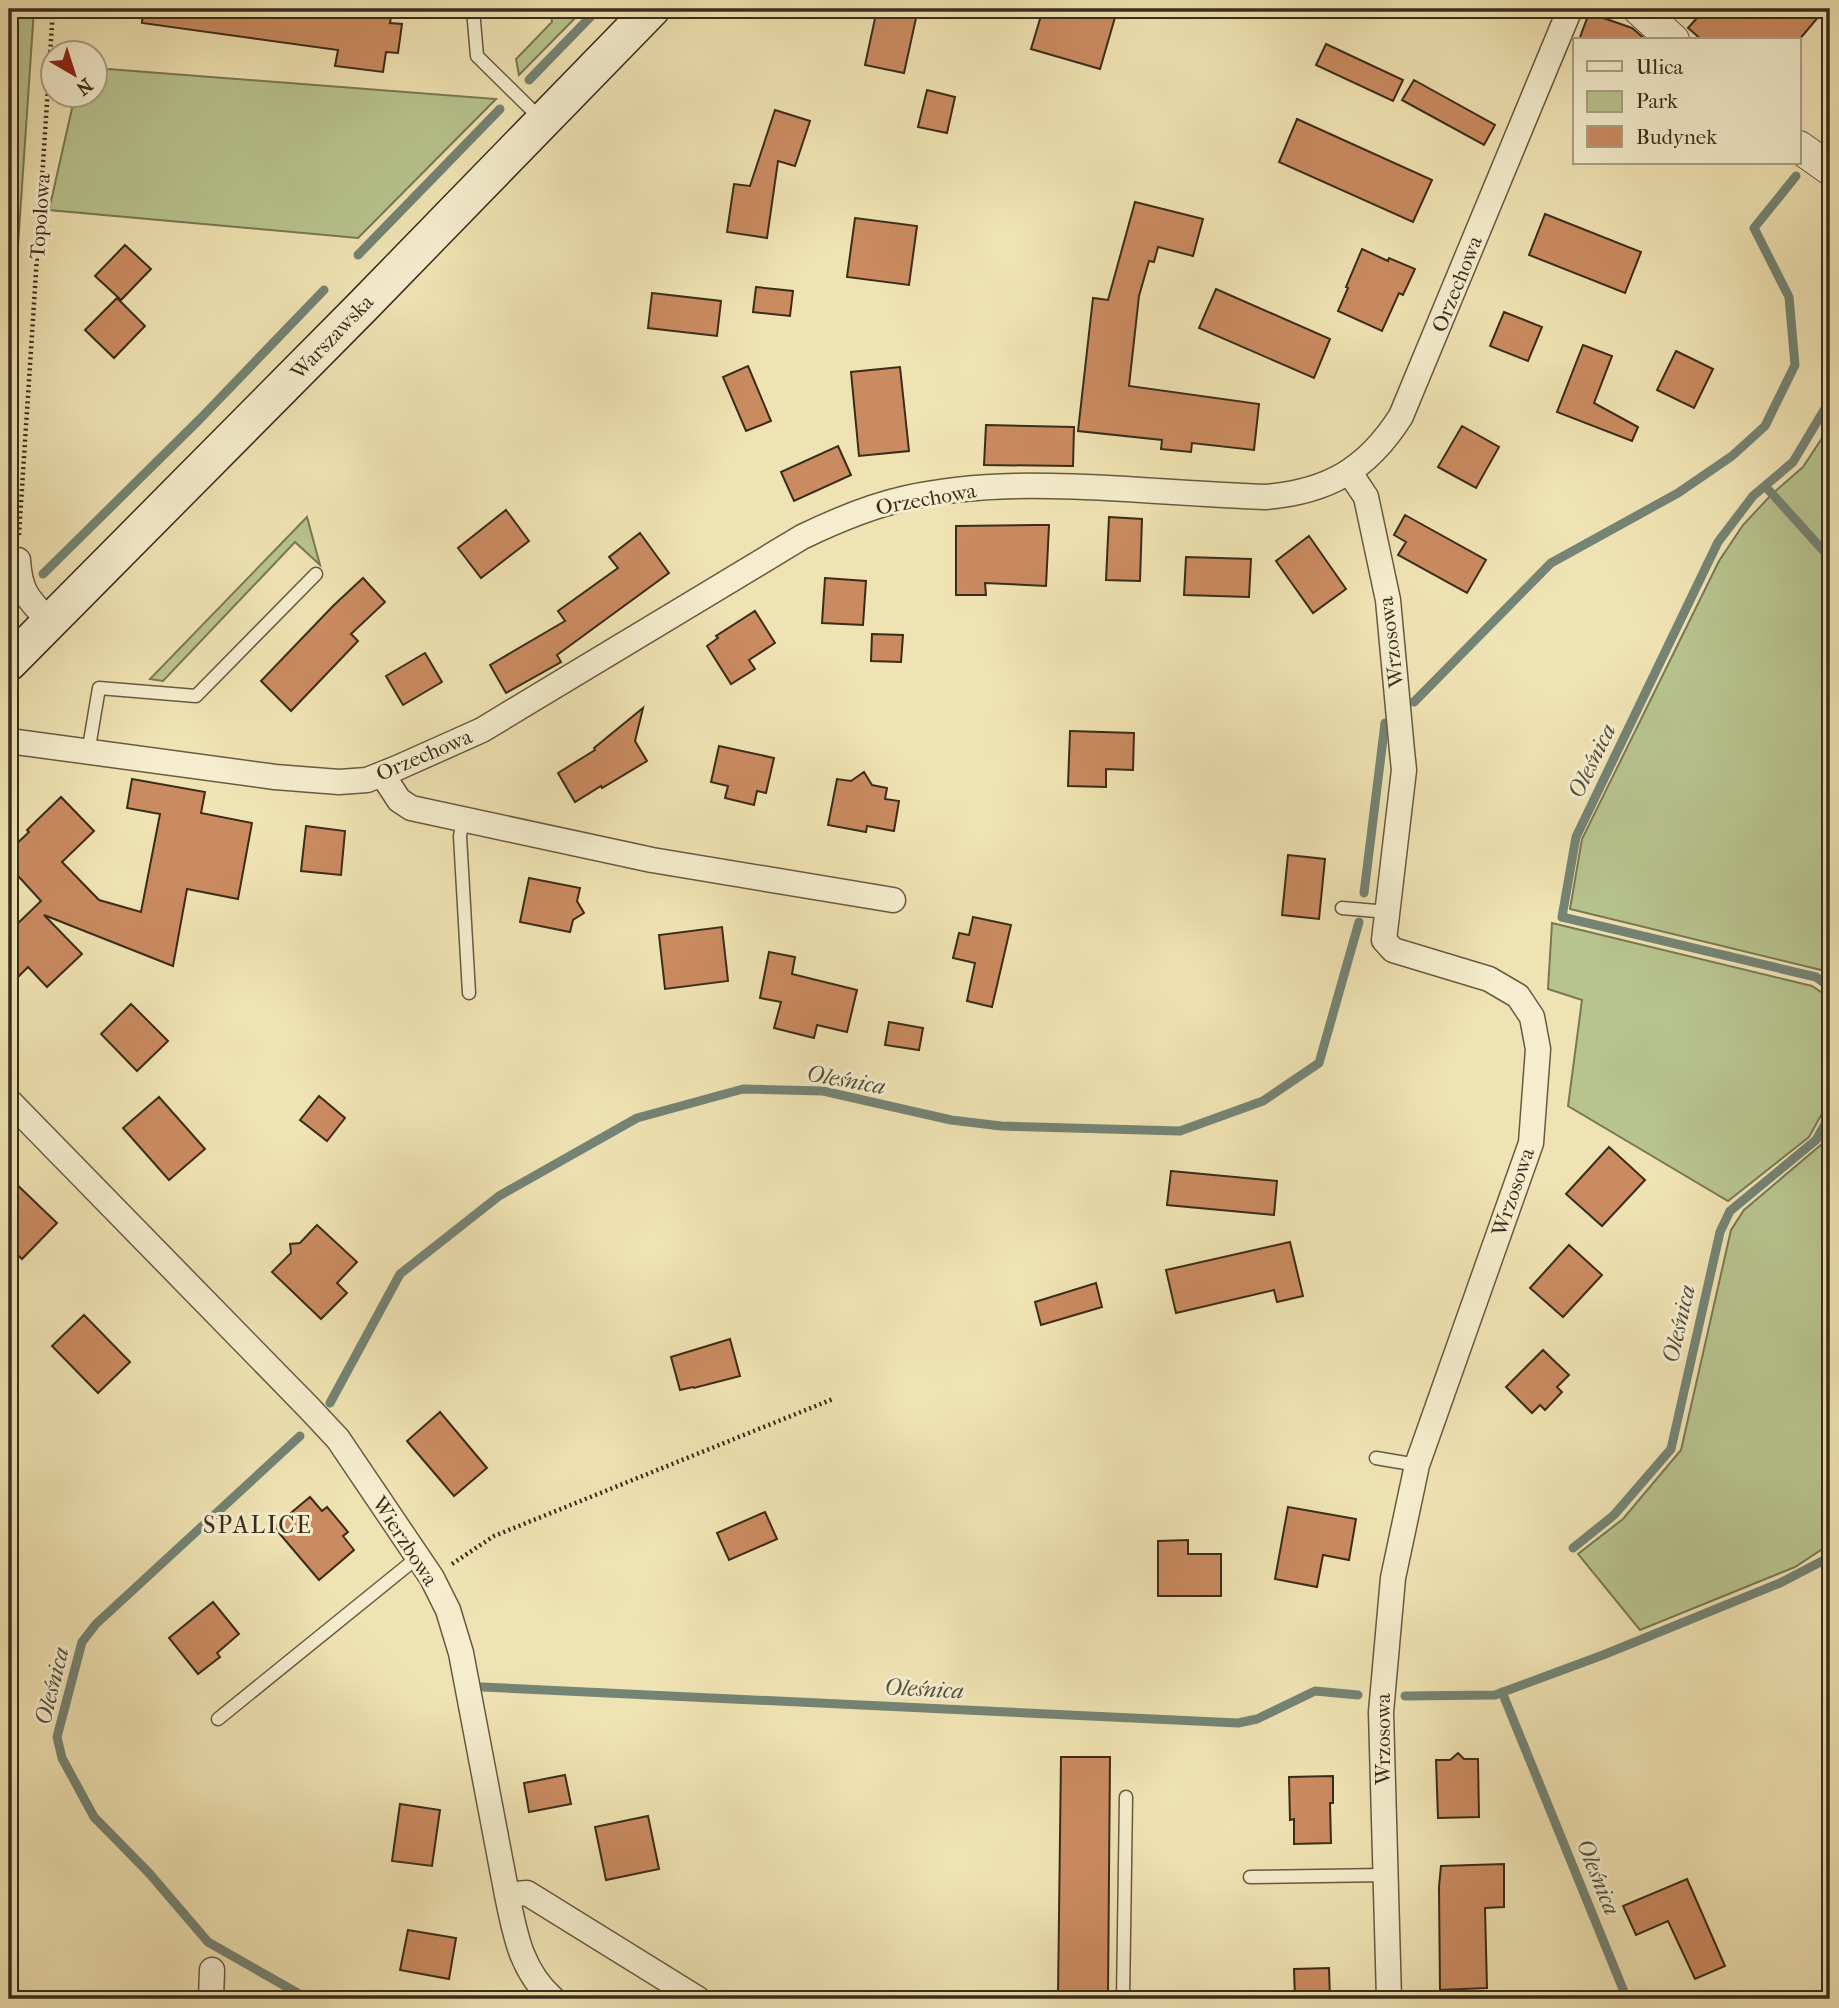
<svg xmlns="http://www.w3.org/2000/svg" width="1839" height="2008" font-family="'IM FELL French Canon',serif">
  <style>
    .green { fill: #b8c48e; stroke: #797854; stroke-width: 2 }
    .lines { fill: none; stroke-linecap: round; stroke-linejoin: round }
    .stream { stroke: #748475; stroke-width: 9 }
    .building { fill: #cb8b61; stroke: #3a2c1a; stroke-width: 2 }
    .service-casing { stroke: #685a40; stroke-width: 15 }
    .minor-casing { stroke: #685a40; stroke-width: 27 }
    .tertiary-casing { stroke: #685a40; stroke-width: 34 }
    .secondary-casing { stroke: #3a2c1a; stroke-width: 38 }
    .path { stroke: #3a2c1a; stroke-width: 4.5; stroke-dasharray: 2 3.5; stroke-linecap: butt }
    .service { stroke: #f5edce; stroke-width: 12 }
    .minor { stroke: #f5edce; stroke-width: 24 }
    .tertiary { stroke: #f5edce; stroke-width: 32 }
    .secondary { stroke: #f5edce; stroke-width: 35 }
    .labels { text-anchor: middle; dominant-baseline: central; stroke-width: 6; stroke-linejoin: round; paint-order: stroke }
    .street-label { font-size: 21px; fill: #3a2c1a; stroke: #f5edce }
    .water-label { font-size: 23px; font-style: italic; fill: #525040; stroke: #f5edce }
    .quarter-label { font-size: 24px; letter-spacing: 2px; fill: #3a2c1a; stroke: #f5edce }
  </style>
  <rect width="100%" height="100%" fill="#f0e3b3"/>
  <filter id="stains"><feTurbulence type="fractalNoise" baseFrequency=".00286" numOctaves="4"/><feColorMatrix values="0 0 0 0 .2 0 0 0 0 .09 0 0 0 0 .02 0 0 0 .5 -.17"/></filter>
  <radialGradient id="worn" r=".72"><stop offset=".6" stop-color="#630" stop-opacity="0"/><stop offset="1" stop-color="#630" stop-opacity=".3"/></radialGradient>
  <path class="green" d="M9 9H34L9 379Z
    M550 9H584L519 75 516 59 552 22Z
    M95 68 496 99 358 238 49 210 75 95 94 94Z
    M1830 426V975L1821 970 1570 909 1582 839 1719 561 1743 525 1772 494 1803 467Z
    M307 517 320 565 295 542 163 681 150 679Z
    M1552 923 1812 986 1830 998V1099L1809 1137 1728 1201 1568 1106 1582 1000 1548 989Z
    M1830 1131V1544L1795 1567 1640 1630 1578 1554 1623 1519 1681 1450 1731 1230 1744 1210 1823 1143Z"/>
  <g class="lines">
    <path class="stream" d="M529 80 598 9
      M358 255 500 109
      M1830 400 1793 462 1753 496 1718 542 1576 837 1562 917 1816 977 1830 987
      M1765 486 1830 558
      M43 574 200 419 324 290
      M1414 702 1551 563 1678 493 1732 456 1765 426 1795 365 1789 297 1754 228 1796 176
      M1364 893 1385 723
      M330 1403 400 1274 499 1196 637 1118 743 1089 823 1091 951 1120 1001 1126 1180 1131 1263 1101 1319 1063 1359 922
      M300 1436 96 1624 82 1642 57 1737 62 1758 94 1817 149 1873 208 1942 301 1995 323 1999
      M1573 1548 1614 1515 1671 1449 1720 1232 1730 1211 1816 1140 1830 1115
      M482 1687 1238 1723 1257 1719 1315 1691 1358 1695
      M1502 1692 1627 1999
      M1405 1696 1495 1695 1603 1655 1780 1583 1830 1557"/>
  </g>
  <path class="building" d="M143 9H392L390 23 402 24 398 53 386 52 383 72 335 66 338 50 142 23Z
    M877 9H918L904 73 865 65Z
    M1043 9H1098L1116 14 1100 69 1031 49Z
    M1705 9H1825L1799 40H1702L1688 28Z
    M1589 13 1632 28 1646 40H1579Z
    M1326 44 1403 80 1393 101 1316 65Z
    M1414 80 1495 125 1484 145 1402 100Z
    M927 90 955 97 947 133 918 127Z
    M775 110 810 121 795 166 778 161 767 238 727 232 734 184 750 186Z
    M1297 119 1432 180 1413 222 1279 162Z
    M1135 202 1203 219 1193 256 1158 247 1154 262 1149 261 1139 296 1129 386 1259 404 1254 450 1192 443 1191 452 1161 449 1162 440 1078 431 1093 298 1108 300Z
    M1545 214 1641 252 1625 293 1529 255Z
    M855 218 917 226 909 285 847 277Z
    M125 245 151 269 121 300 95 276Z
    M1362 249 1388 261 1389 258 1415 269 1403 295 1399 293 1382 331 1338 311 1348 288 1346 287Z
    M756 287 793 291 790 316 753 312Z
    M1216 289 1330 339 1314 378 1199 328Z
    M652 293 721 301 717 336 648 328Z
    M117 298 145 326 114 358 85 330Z
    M1504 312 1542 327 1528 361 1490 346Z
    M1583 345 1612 356 1594 403 1638 427 1632 441 1557 412Z
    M1676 351 1713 369 1694 408 1657 390Z
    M748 366 771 421 746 431 723 377Z
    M900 367 909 451 859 456 851 372Z
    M986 425 1074 427 1073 466 984 465Z
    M1462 426 1499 447 1476 488 1438 467Z
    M838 446 851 475 794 501 781 472Z
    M506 510 529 541 481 578 458 548Z
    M1405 515 1486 560 1467 593 1398 555 1406 542 1394 535Z
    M1109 517 1142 519 1140 581 1106 580Z
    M1035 525H1049L1046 586 985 583 986 595H956V526Z
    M640 533 669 573 557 655 561 662 506 693 490 665 565 621 558 611 618 568 609 557Z
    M1309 536 1346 589 1313 613 1276 561Z
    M1186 557 1251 559 1249 597 1184 595Z
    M363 578 385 602 351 634 358 641 291 711 261 681 333 606Z
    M825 578 866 581 863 625 822 623Z
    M755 611 775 643 749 660 755 669 731 684 707 646 718 638 716 636Z
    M872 634 903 635 901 662 871 661Z
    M425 653 442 682 403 705 386 676Z
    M643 708 635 741 647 761 602 788 601 786 575 802 558 773 595 750 594 748Z
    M1070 731 1134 733 1133 770 1106 769V787L1068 786Z
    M719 746 774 758 766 793 757 791 754 805 725 798 728 786 711 782Z
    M864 772 872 785 887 788 885 799 899 801 894 831 867 826 866 832 828 825 837 779 851 781Z
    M132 779 205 792 201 813 252 823 238 899 187 889 173 966 44 915 82 954 47 987 28 967 9 986V932L41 901 9 866V851L29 832 27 830 61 797 94 831 62 862 99 900 141 912 160 814 127 808Z
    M306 826 345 831 341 875 301 871Z
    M1288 855 1325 859 1319 919 1282 915Z
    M529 878 580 888 577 901 584 913 573 920 570 932 520 922Z
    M973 917 1011 925 992 1007 967 1001 975 963 953 958 959 933 969 935Z
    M722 927 728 981 665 989 659 935Z
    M769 952 795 957 792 974 857 990 847 1032 817 1025 814 1038 774 1028 781 1002 760 998Z
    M131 1004 168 1041 137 1071 101 1034Z
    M889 1022 923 1028 919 1050 885 1045Z
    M319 1096 345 1118 327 1141 300 1120Z
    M159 1097 205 1149 169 1180 123 1128Z
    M1609 1147 1645 1180 1602 1226 1566 1194Z
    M1171 1171 1277 1181 1274 1215 1167 1205Z
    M9 1177 57 1223 22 1259 9 1247Z
    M317 1225 357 1262 337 1283 347 1293 321 1319 272 1272 291 1253 290 1244 300 1243Z
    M1290 1242 1303 1296 1277 1302 1274 1290 1176 1313 1166 1270Z
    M1569 1245 1602 1275 1563 1317 1530 1288Z
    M1096 1283 1102 1307 1041 1325 1035 1302Z
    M84 1315 130 1362 98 1393 52 1346Z
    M730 1339 740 1376 694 1388 693 1387 680 1390 671 1357Z
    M1543 1350 1569 1375 1557 1387 1562 1392 1545 1410 1540 1405 1532 1413 1506 1387Z
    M440 1412 487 1468 454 1496 407 1441Z
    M310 1497 322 1511 327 1507 348 1532 343 1536 354 1550 319 1580 274 1527Z
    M1288 1507 1356 1519 1349 1560 1323 1555 1317 1587 1275 1579Z
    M765 1512 777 1539 729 1560 717 1533Z
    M1188 1540V1554H1221V1596H1158V1541Z
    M213 1602 239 1634 217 1653 220 1657 198 1674 169 1638Z
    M1458 1753 1464 1759H1478L1479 1817 1438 1818 1436 1760H1450Z
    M1061 1757H1110L1108 1996 1058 1995Z
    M565 1775 571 1804 529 1812 524 1783Z
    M1333 1776V1803H1330L1331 1843 1294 1844V1819L1290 1820 1289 1777Z
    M400 1804 440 1810 432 1866 392 1861Z
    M648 1816 659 1869 606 1880 595 1827Z
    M1504 1864V1907L1485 1908 1487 1988 1440 1990 1439 1887 1441 1866Z
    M1687 1879 1725 1966 1695 1979 1668 1921 1636 1935 1623 1906Z
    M408 1930 456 1938 449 1979 400 1970Z
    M1329 1968 1330 1999H1295L1294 1969Z"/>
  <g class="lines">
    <g class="service-casing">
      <path id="service" d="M473 10 477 56 541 119
        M88 753 99 688 196 696 316 574
        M463 819 460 836 469 993
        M1342 908 1388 912
        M1376 1458 1417 1465
        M218 1719 418 1557
        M1250 1877 1385 1875
        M1123 1999 1126 1797"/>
    </g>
    <g class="minor-casing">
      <path id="minor" d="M1350 473 1366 497 1388 600 1402 751 1404 770 1384 940 1393 950 1489 979 1518 996 1532 1017 1538 1049 1531 1143 1417 1465 1393 1578 1381 1712 1389 1999
        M18 560C20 593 29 600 51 623
        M9 741 275 777 339 782 367 780 397 768 482 730 802 537C835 521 870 506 907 498 979 482 1052 485 1126 489 1172 492 1218 495 1265 497 1327 492 1367 470 1401 416L1570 9
        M382 774 399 800 411 808 652 860 893 900
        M9 1101 310 1409 338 1439 432 1578 448 1610 461 1653 507 1895 527 1893 698 1999
        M507 1895C515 1934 521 1971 553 1999
        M211 1999 212 1970"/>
    </g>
    <g class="tertiary-casing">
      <path id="tertiary" d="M1639 9 1673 40
        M1799 147 1830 169"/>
    </g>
    <g class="secondary-casing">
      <path id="secondary" d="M9 663 363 306 652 9"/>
    </g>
    <path class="path" d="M19 535 53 9
      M452 1564 494 1536 833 1399"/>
    <use href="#service" class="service"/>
    <use href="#minor" class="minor"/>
    <use href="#tertiary" class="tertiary"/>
    <use href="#secondary" class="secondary"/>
  </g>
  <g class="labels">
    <g class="street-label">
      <text transform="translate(40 216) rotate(-86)">Topolowa</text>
      <text transform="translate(1457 284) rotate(-68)">Orzechowa</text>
      <text transform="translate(332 337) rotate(-46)">Warszawska</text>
      <text transform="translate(926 499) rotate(-10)">Orzechowa</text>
      <text transform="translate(1391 642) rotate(-97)">Wrzosowa</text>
      <text transform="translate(424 755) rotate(-23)">Orzechowa</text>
      <text transform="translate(1513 1192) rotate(-71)">Wrzosowa</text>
      <text transform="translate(405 1541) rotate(57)">Wierzbowa</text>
      <text transform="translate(1383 1739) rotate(-90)">Wrzosowa</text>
    </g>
    <g class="water-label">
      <text transform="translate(1592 761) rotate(-64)">Oleśnica</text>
      <text transform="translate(846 1080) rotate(10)">Oleśnica</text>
      <text transform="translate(1679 1324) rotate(-77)">Oleśnica</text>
      <text transform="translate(52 1686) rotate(-76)">Oleśnica</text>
      <text transform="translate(924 1689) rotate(3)">Oleśnica</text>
      <text transform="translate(1598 1877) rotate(68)">Oleśnica</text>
    </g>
    <g class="quarter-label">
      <text x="258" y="1525">SPALICE</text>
    </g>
  </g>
  <rect width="1839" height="2008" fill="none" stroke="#f0e3b3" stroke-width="35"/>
  <rect x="10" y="10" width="1818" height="1987" fill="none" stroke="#3a2c1a" stroke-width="3.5"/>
  <rect x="18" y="18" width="1804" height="1973" fill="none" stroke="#3a2c1a" stroke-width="2"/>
  <rect x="1573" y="38" width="228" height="126" fill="#f5edce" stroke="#aaa086" stroke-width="2"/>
  <rect x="1587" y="61" width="35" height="10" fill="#f5edce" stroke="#aaa086" stroke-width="2"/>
  <text x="1636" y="74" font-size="21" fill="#3a2c1a">Ulica</text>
  <rect x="1587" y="91" width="35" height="21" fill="#b8c48e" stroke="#aaa086" stroke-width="2"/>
  <text x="1636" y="108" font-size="21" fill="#3a2c1a">Park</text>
  <rect x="1587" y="126" width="35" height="21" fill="#cb8b61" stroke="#aaa086" stroke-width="2"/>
  <text x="1636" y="144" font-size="21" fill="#3a2c1a">Budynek</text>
  <g transform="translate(74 74) rotate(141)"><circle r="33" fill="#f5edce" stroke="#aaa086" stroke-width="2"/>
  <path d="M0-5L12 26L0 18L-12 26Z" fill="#8f2418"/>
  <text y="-10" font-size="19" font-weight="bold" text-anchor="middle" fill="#3a2c1a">N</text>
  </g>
  <rect width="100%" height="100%" filter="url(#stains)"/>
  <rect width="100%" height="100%" fill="url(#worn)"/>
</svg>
